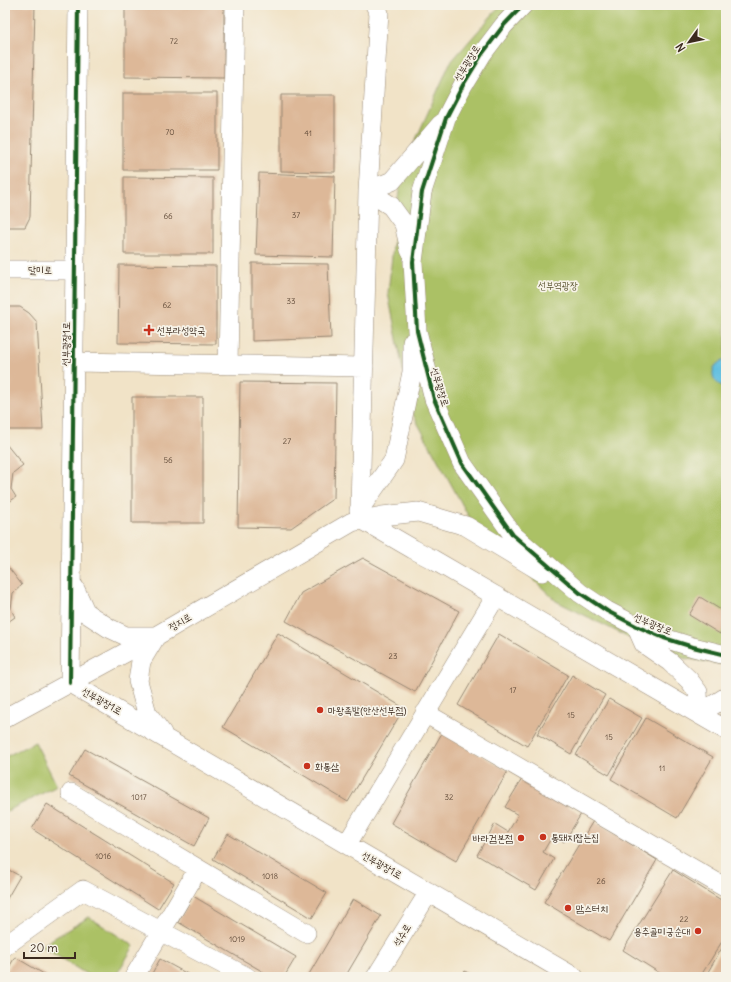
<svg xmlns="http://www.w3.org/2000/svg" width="731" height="982" font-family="Delius,'Poor Story',sans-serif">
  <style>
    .green { fill: #abc165; stroke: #737642 }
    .water { fill: #62bfe0; stroke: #4e747f }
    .building { fill: #ddb898 }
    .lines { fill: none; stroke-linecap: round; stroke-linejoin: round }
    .minor-casing { stroke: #968672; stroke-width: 20 }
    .minor { stroke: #fff; stroke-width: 19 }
    .cycleway-casing { stroke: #f7f3e8; stroke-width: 6 }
    .cycleway { stroke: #1b5e20; stroke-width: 4 }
    .poi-dot { fill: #c8321e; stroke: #f7f3e8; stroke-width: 1.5 }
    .labels { text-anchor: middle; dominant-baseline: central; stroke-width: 3.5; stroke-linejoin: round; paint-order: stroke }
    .number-label { font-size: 8px; fill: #644e3c }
    .street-label { font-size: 10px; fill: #3b2a1e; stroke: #f7f3e8 }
    .park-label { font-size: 10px; fill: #5d5733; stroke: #f7f3e8 }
    .poi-label { font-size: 10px; fill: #3b2a1e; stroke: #f7f3e8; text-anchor: start }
  </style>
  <rect width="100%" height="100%" fill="#f7f3e8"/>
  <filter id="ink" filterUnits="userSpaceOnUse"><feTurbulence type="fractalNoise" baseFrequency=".025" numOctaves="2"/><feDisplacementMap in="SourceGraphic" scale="8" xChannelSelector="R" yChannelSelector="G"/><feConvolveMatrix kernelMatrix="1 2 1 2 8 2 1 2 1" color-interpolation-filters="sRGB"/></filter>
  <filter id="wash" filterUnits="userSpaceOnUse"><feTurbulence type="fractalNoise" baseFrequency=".012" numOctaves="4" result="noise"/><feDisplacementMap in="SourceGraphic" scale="16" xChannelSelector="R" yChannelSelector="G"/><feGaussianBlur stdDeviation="0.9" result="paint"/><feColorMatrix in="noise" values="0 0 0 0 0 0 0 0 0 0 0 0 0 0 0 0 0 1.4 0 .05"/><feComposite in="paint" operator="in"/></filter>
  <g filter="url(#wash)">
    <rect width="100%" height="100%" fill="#f1e3c7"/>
    <path class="green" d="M501 5H726V665L664 655 556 601 469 517 411 411 388 293 401 173 450 63Z
      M35 742 57 786 5 812V757Z
      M89 917 134 946 115 977H91L41 946Z"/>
    <path class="water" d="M726 360V387C709 384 708 363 726 360Z"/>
    <g id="blocks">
      <path class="building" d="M5 5H35L30 217 25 227H5Z
        M125 5H224V78L125 77Z
        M123 93H217V170H123Z
        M281 95H335V172L281 171Z
        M259 173 335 176 333 257 256 255Z
        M124 177 213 178V254H124Z
        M252 263 328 264 331 338 252 341Z
        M119 265 216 266V344L118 343Z
        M5 307H20L29 313 37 322 43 430H6Z
        M240 382 336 383 334 498 291 528 238 527Z
        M132 397H203V523H132Z
        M5 444H6L23 465 13 473 11 489 16 497 5 505Z
        M363 558 459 611 415 692 286 621 301 593Z
        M5 563 22 585 13 593 11 609 15 617 5 624Z
        M700 597 726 613V625L720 634 689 615Z
        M278 633 404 708 348 802 223 727Z
        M499 634 568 675 527 746 458 705Z
        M572 675 605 695 571 754 537 734Z
        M609 699 642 718 609 775 576 755Z
        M646 718 713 757 677 818 611 779Z
        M442 733 508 771 456 861 391 823Z
        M85 749 209 818 194 846 69 776Z
        M522 779 581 814 564 842 553 835 543 852 554 859 536 890 477 855 495 824 508 832 518 815 505 807Z
        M47 804 174 883 158 909 32 829Z
        M593 821 657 860 609 941 544 902Z
        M228 834 327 893 312 918 213 859Z
        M5 868 20 876 5 902Z
        M673 870 726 903V935L700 977H666L623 950Z
        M193 896 296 957 284 977H272L178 922Z
        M353 899 381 916 345 977H310L308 976Z
        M726 941V977H705Z
        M15 957 49 977H5V974Z
        M160 959 193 977H150Z
        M465 971 474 977H461Z"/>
    </g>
  </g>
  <g filter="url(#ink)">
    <use href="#blocks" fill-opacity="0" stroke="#968672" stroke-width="1"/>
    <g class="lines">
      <g class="minor-casing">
        <path id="minor" d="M523 5 504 25 482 54 463 85 446 118 422 192 413 262 417 331 434 399 462 463 513 535 580 593 607 611 636 626 664 638 693 647 726 655
          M368 191 391 206 404 224 410 250
          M368 191 392 181 441 124
          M5 270H75
          M74 362 364 367
          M228 365 235 5
          M360 508 368 191 379 13 375 5
          M359 510 394 460 412 372V342
          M363 520 413 549 432 559 726 730
          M74 587 86 613 109 628 126 636H155
          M636 626 644 644 670 662 689 680 698 692 699 714
          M156 636 141 661 138 681 147 713 162 733
          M70 683 78 5
          M70 683 574 977
          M425 713 726 888
          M699 714 726 697
          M5 718 156 636 352 522 382 516 418 512 466 526 542 572
          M71 793 306 933
          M347 844 496 596
          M5 946 83 890 247 977
          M134 977 198 869
          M376 977 429 892"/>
      </g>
      <use href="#minor" class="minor"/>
      <g class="cycleway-casing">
        <path id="cycleway" d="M523 5 504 25 482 54 463 85 446 118 422 192 413 262 417 331 434 399 462 463 513 535 580 593 607 611 636 626 664 638 693 647 726 655
          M70 683 78 5"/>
      </g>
      <use href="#cycleway" class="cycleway"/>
    </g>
  </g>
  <g class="poi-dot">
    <path d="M147 324h4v4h4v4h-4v4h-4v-4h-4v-4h4z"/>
    <circle cx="320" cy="710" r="4"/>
    <circle cx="307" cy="766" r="4"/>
    <circle cx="543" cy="837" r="4"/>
    <circle cx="521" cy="838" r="4"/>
    <circle cx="568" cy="908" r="4"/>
    <circle cx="698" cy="931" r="4"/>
  </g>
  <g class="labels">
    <g class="number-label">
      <text x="174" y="41">72</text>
      <text x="170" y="132">70</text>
      <text x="308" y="133">41</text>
      <text x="296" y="215">37</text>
      <text x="168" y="216">66</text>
      <text x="291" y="301">33</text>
      <text x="167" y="305">62</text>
      <text x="287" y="441">27</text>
      <text x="168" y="460">56</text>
      <text x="393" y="656">23</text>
      <text x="513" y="690">17</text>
      <text x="571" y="715">15</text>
      <text x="609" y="737">15</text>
      <text x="662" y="768">11</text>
      <text x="139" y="797">1017</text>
      <text x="449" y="797">32</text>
      <text x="103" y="856">1016</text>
      <text x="270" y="876">1018</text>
      <text x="601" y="881">26</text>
      <text x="684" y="919">22</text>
      <text x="237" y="939">1019</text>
    </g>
    <g class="street-label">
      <text transform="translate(467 63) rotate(-58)">선부광장로</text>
      <text transform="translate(40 270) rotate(1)">달미로</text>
      <text transform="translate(66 344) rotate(-89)">선부광장1로</text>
      <text transform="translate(440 387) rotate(73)">선부광장로</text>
      <text transform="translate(180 622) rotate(-30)">정지로</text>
      <text transform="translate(653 624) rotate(23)">선부광장로</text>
      <text transform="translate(102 701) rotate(30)">선부광장1로</text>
      <text transform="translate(382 865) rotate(30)">선부광장1로</text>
      <text transform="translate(402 935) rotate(-58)">석수로</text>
    </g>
    <g class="park-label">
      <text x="558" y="285">선부역광장</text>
    </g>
    <g class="poi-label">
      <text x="157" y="330">선부라성약국</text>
      <text x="328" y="710">마왕족발(안산선부점)</text>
      <text x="315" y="766">화통삼</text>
      <text x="551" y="837">통돼지잡는집</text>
      <text x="513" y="838" text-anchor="end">바라검본점</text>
      <text x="576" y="908">맘스터치</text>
      <text x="690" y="931" text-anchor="end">용추골미궁순대</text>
    </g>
  </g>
  <rect width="731" height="982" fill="none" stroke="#f7f3e8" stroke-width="20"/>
  <g transform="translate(689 42) rotate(237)" stroke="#f7f3e8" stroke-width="3" paint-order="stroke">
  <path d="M0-3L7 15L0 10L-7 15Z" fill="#3b2a1e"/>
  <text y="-6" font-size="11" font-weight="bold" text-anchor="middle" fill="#3b2a1e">N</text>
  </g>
  <path d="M24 952v6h51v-6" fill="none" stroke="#3b2a1e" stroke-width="2"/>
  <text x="30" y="952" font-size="12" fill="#3b2a1e" stroke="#f7f3e8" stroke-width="3" paint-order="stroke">20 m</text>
</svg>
